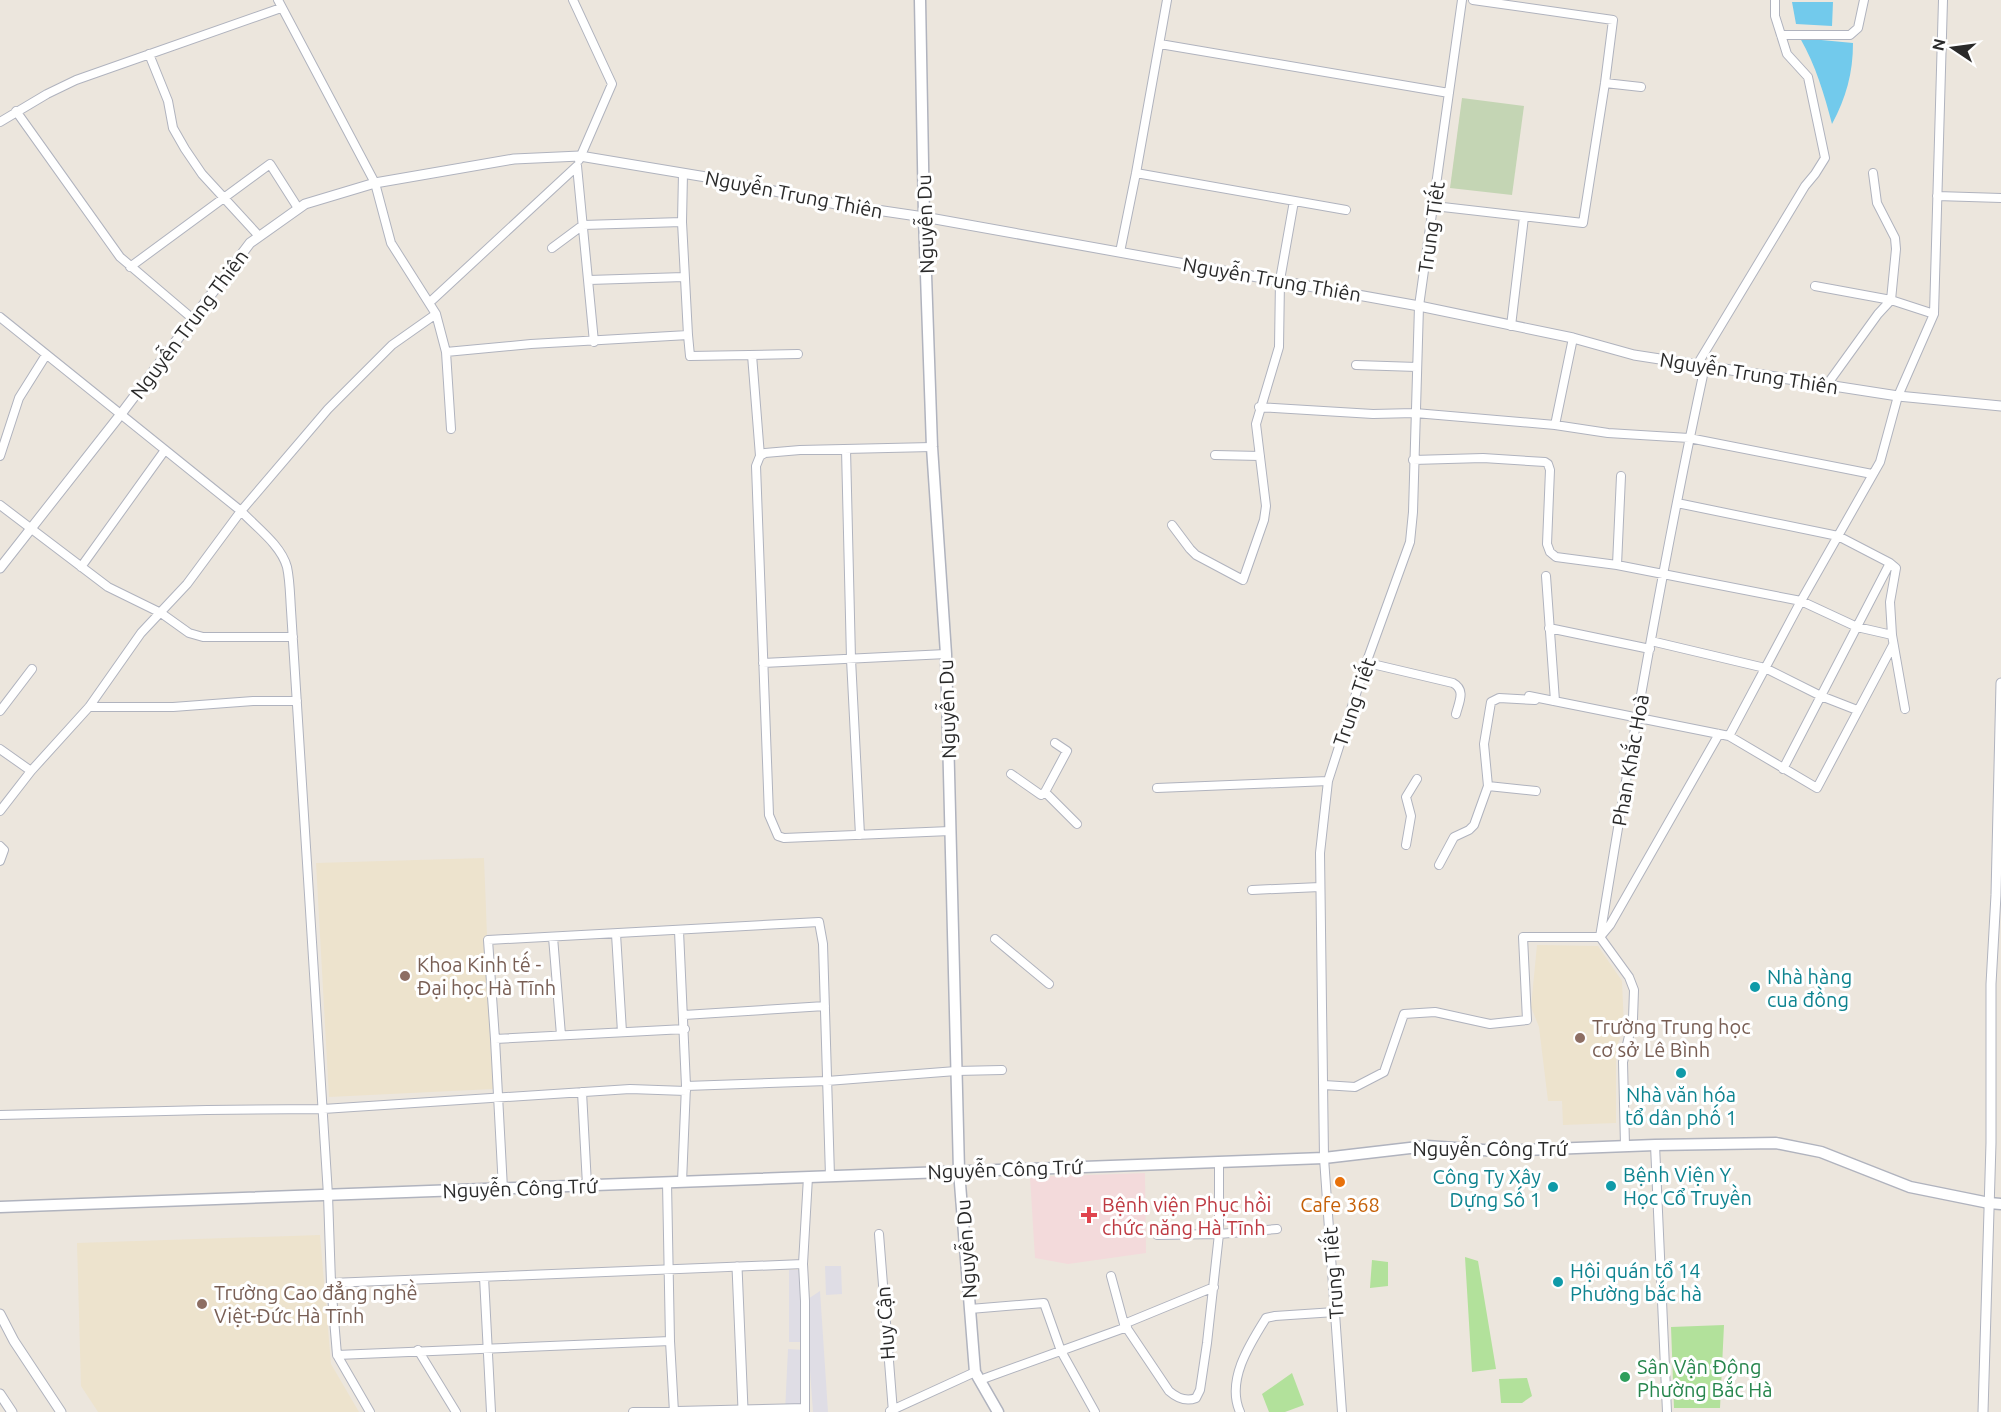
<svg xmlns="http://www.w3.org/2000/svg" width="2001" height="1412" font-family="Ubuntu,sans-serif">
  <style>
    .industrial { fill: #dfdde5 }
    .education { fill: #ede3cd }
    .medical { fill: #f3dadb }
    .green { fill: #b2e19b }
    .cemetery { fill: #c4d5b4 }
    .water { fill: #72caec }
    .lines { fill: none; stroke-linecap: round; stroke-linejoin: round }
    .minor-casing { stroke: #b0b3be; stroke-width: 10 }
    .tertiary-casing { stroke: #b0b3be; stroke-width: 11 }
    .secondary-casing { stroke: #b0b3be; stroke-width: 13 }
    .minor { stroke: #fff; stroke-width: 8 }
    .tertiary { stroke: #fff; stroke-width: 9 }
    .secondary { stroke: #fff; stroke-width: 10 }
    .education-dot { fill: #8d6e63; stroke: #fff; stroke-width: 2 }
    .culture-dot { fill: #0f9aa8; stroke: #fff; stroke-width: 2 }
    .food-dot { fill: #e8710a; stroke: #fff; stroke-width: 2 }
    .health-dot { fill: #e0444e; stroke: #fff; stroke-width: 2 }
    .leisure-dot { fill: #2e9e5b; stroke: #fff; stroke-width: 2 }
    .labels { text-anchor: middle; dominant-baseline: central; stroke-width: 6; stroke-linejoin: round; paint-order: stroke }
    .street-label { font-size: 20px; fill: #2a2a2a; stroke: #fff }
    .education-label { font-size: 20px; fill: #785e54; stroke: #fff; text-anchor: start }
    .culture-label { font-size: 20px; fill: #0d838f; stroke: #fff; text-anchor: start }
    .health-label { font-size: 20px; fill: #be3a42; stroke: #fff; text-anchor: start }
    .food-label { font-size: 20px; fill: #c56008; stroke: #fff }
    .leisure-label { font-size: 20px; fill: #27864d; stroke: #fff; text-anchor: start }
  </style>
  <rect width="100%" height="100%" fill="#ece6dd"/>
  <path class="industrial" d="M825 1266H841L842 1294 826 1295Z
    M789 1270H802L801 1342H789Z
    M820 1291 828 1412H813L805 1301Z
    M788 1349 804 1350 801 1412H785Z"/>
  <path class="education" d="M484 858 493 1089 329 1097 316 863Z
    M1537 945 1598 946 1622 981 1624 1027 1616 1049V1123L1563 1125 1562 1101H1548L1539 1027 1531 1007Z
    M320 1235 331 1364 359 1412H98L81 1386 77 1243Z"/>
  <path class="medical" d="M1145 1173 1146 1253 1068 1264 1035 1258 1030 1177Z"/>
  <path class="green" d="M1465 1257 1478 1261 1496 1369 1472 1372Z
    M1372 1260 1388 1262V1286L1370 1288Z
    M1724 1325 1720 1408H1674L1671 1327Z
    M1292 1373 1304 1405 1285 1412H1269L1262 1394Z
    M1527 1378 1532 1396 1522 1403H1501L1499 1379Z"/>
  <path class="cemetery" d="M1462 98 1524 106 1512 195 1450 188Z"/>
  <path class="water" d="M1792 2H1833L1832 26 1796 24Z
    M1800 38 1853 43C1853 73 1846 98 1832 124 1824 94 1816 66 1800 38Z"/>
  <g class="lines">
    <g class="minor-casing">
      <path id="minor" d="M573 0 612 84 579 160
        M1781 35H1850L1858 28 1864 0
        M1160 44 1449 93
        M149 54 168 101 173 128 185 149 202 174 259 236
        M1605 83 1641 87
        M16 111 120 257 193 319
        M0 122 47 94 76 80 281 8
        M1136 173 1346 210
        M1937 196 2001 198
        M1434 206 1583 223 1605 83 1613 20 1473 0
        M552 248 583 225 682 222
        M1120 252 1136 173 1167 0
        M130 267 270 164 298 208
        M589 280 684 277
        M1815 286 1891 300 1934 314
        M429 303 577 166 594 342
        M436 314 446 352 451 429
        M0 317 241 511C256 527 281 545 287 567 290 581 290 596 291 610L328 1195 331 1283 337 1355 370 1412
        M1511 326 1524 217
        M688 335 690 356 798 354
        M446 352 531 344 688 335 682 222 683 173
        M752 355 760 456 756 466 769 815 778 836 784 838 950 831
        M1356 365 1417 367
        M1697 365 1805 186 1815 174 1825 158 1808 77 1787 54 1775 16V0
        M1826 386 1878 314 1891 300 1896 249 1895 238 1877 203 1873 173
        M1259 407 1373 414 1415 413 1555 425 1608 433 1689 438 1872 474
        M1555 425 1573 338
        M846 449 851 659 860 835
        M1215 455 1260 456
        M0 456 19 398 46 355
        M760 456 765 453 800 450 932 447
        M1413 460 1483 458 1545 462 1548 464 1550 470 1547 544 1550 552 1556 557 1617 565 1801 601 1857 627 1892 635
        M1677 503 1838 536 1890 563 1896 568 1890 602 1892 635 1905 709
        M0 505 108 587 161 613 189 633 203 637H293
        M1172 525 1190 549 1196 555 1243 580 1264 520 1266 506 1256 424 1279 347 1280 280 1294 201
        M1617 565 1621 476
        M81 567 165 450
        M1546 576 1555 701H1553
        M1549 628 1650 649
        M1651 641 1765 668 1821 696 1857 710
        M763 663 946 654
        M1368 663 1453 683C1466 690 1459 702 1456 714
        M1529 696 1729 736 1817 788 1893 645
        M89 707H173L253 701H297
        M0 711 32 669
        M1729 736 1801 601 1880 462 1898 396 1934 314 1943 0
        M0 749 31 771
        M1783 769 1890 563
        M1011 774 1041 795 1045 792 1067 751 1055 743
        M1488 786 1536 791
        M1157 788 1328 781
        M1045 792 1077 824
        M0 811 31 771 89 707 141 633 187 584 241 511 328 409 392 345 436 314 391 243 375 183 278 0
        M1406 845 1411 816 1406 797 1417 779
        M0 846 4 850 0 861
        M1439 865 1454 837 1469 830 1474 825 1488 786 1484 744 1491 702 1499 698 1535 700
        M1252 890 1320 887
        M679 931 686 1086 682 1182
        M616 934 622 1032
        M553 937 561 1035
        M995 939 1049 984
        M684 1015 825 1006
        M495 1039 685 1029
        M1324 1085 1355 1087 1384 1072 1404 1014 1435 1012 1490 1024 1527 1020 1523 937H1600L1610 925 1719 734
        M686 1086 827 1081 956 1071 1002 1070
        M582 1092 587 1185
        M0 1115 207 1110 323 1109 630 1089 686 1091
        M1655 1145 1667 1412
        M1625 1146 1623 1062 1633 1019 1634 990 1629 977 1600 937C1631 746 1664 555 1705 366
        M667 1182 670 1341 674 1412
        M503 1189 495 1039 488 940 819 922 823 944 830 1176
        M879 1234 893 1412
        M1157 1235 1219 1234 1277 1229
        M1111 1276 1124 1324 1169 1391C1177 1398 1186 1402 1196 1398L1200 1390 1207 1343 1219 1234V1162
        M484 1277 491 1412
        M331 1283 803 1264
        M970 1309 1044 1303 1061 1351 1095 1412
        M1124 1324 1214 1287
        M418 1350 456 1412
        M337 1355 670 1341
        M980 1380 1127 1327
        M890 1411 975 1372
        M633 1412 805 1408
        M805 1412V1301L803 1264 808 1177
        M1240 1412C1226 1381 1249 1345 1266 1318L1275 1316 1335 1312
        M1342 1412 1324 1158 1320 853 1328 781 1364 669 1410 542 1413 512 1419 306 1462 0"/>
    </g>
    <g class="tertiary-casing">
      <path id="tertiary" d="M0 568 121 414 250 243 305 204 375 183 514 159 580 156 712 178 836 204 924 217 1419 306 1573 338 1634 355 1898 396 2001 406
        M737 1267 743 1409
        M0 1314 14 1341 61 1412
        M0 1394 12 1412
        M1983 1412 1991 1143V984L1996 895 2001 683"/>
    </g>
    <g class="secondary-casing">
      <path id="secondary" d="M920 0 924 217 932 447 946 654 959 1171 975 1372 998 1412
        M0 1207 1324 1158 1427 1146 1497 1151 1655 1145 1776 1143 1821 1152 1910 1187 1989 1203 2001 1204"/>
    </g>
    <use href="#minor" class="minor"/>
    <use href="#tertiary" class="tertiary"/>
    <use href="#secondary" class="secondary"/>
  </g>
  <g class="education-dot">
    <circle cx="405" cy="976" r="6"/>
    <circle cx="1580" cy="1038" r="6"/>
    <circle cx="202" cy="1304" r="6"/>
  </g>
  <g class="culture-dot">
    <circle cx="1755" cy="987" r="6"/>
    <circle cx="1681" cy="1073" r="6"/>
    <circle cx="1611" cy="1186" r="6"/>
    <circle cx="1553" cy="1187" r="6"/>
    <circle cx="1558" cy="1282" r="6"/>
  </g>
  <circle class="food-dot" cx="1340" cy="1182" r="6"/>
  <path class="health-dot" d="M1086 1206h6v6h6v6h-6v6h-6v-6h-6v-6h6z"/>
  <circle class="leisure-dot" cx="1625" cy="1377" r="6"/>
  <g class="labels">
    <g class="street-label">
      <text transform="translate(794 194) rotate(11)">Nguyễn Trung Thiên</text>
      <text transform="translate(925 224) rotate(-92)">Nguyễn Du</text>
      <text transform="translate(1431 227) rotate(-82)">Trung Tiết</text>
      <text transform="translate(1272 279) rotate(10)">Nguyễn Trung Thiên</text>
      <text transform="translate(189 324) rotate(-53)">Nguyễn Trung Thiên</text>
      <text transform="translate(1749 373) rotate(9)">Nguyễn Trung Thiên</text>
      <text transform="translate(1354 702) rotate(-71)">Trung Tiết</text>
      <text transform="translate(947 709) rotate(-92)">Nguyễn Du</text>
      <text transform="translate(1630 760) rotate(-80)">Phan Khắc Hoà</text>
      <text x="1490" y="1148">Nguyễn Công Trứ</text>
      <text transform="translate(1005 1169) rotate(-2)">Nguyễn Công Trứ</text>
      <text transform="translate(520 1188) rotate(-2)">Nguyễn Công Trứ</text>
      <text transform="translate(966 1249) rotate(-94)">Nguyễn Du</text>
      <text transform="translate(1333 1273) rotate(-94)">Trung Tiết</text>
      <text transform="translate(885 1323) rotate(-94)">Huy Cận</text>
    </g>
    <g class="education-label">
      <text x="417" y="964">Khoa Kinh tế -<tspan x="417" dy="23">Đại học Hà Tĩnh</tspan></text>
      <text x="1592" y="1026">Trường Trung học<tspan x="1592" dy="23">cơ sở Lê Bình</tspan></text>
      <text x="214" y="1292">Trường Cao đẳng nghề<tspan x="214" dy="23">Việt-Đức Hà Tĩnh</tspan></text>
    </g>
    <g class="culture-label">
      <text x="1767" y="976">Nhà hàng<tspan x="1767" dy="23">cua đồng</tspan></text>
      <text x="1681" y="1094" text-anchor="middle">Nhà văn hóa<tspan x="1681" dy="23">tổ dân phố 1</tspan></text>
      <text x="1623" y="1174">Bệnh Viện Y<tspan x="1623" dy="23">Học Cổ Truyền</tspan></text>
      <text x="1541" y="1176" text-anchor="end">Công Ty Xây<tspan x="1541" dy="23">Dựng Số 1</tspan></text>
      <text x="1570" y="1270">Hội quán tổ 14<tspan x="1570" dy="23">Phường bắc hà</tspan></text>
    </g>
    <g class="health-label">
      <text x="1102" y="1204">Bệnh viện Phục hồi<tspan x="1102" dy="23">chức năng Hà Tĩnh</tspan></text>
    </g>
    <g class="food-label">
      <text x="1340" y="1204">Cafe 368</text>
    </g>
    <g class="leisure-label">
      <text x="1637" y="1366">Sân Vận Động<tspan x="1637" dy="23">Phường Bắc Hà</tspan></text>
    </g>
  </g>
  <g transform="translate(1953 48) rotate(283)" stroke="#ffffff" stroke-width="4.5" paint-order="stroke">
  <path d="M0-4.5L10 22L0 15L-10 22Z" fill="#2a2a2a"/>
  <text y="-9" font-size="16" font-weight="bold" text-anchor="middle" fill="#2a2a2a">N</text>
  </g>
</svg>
